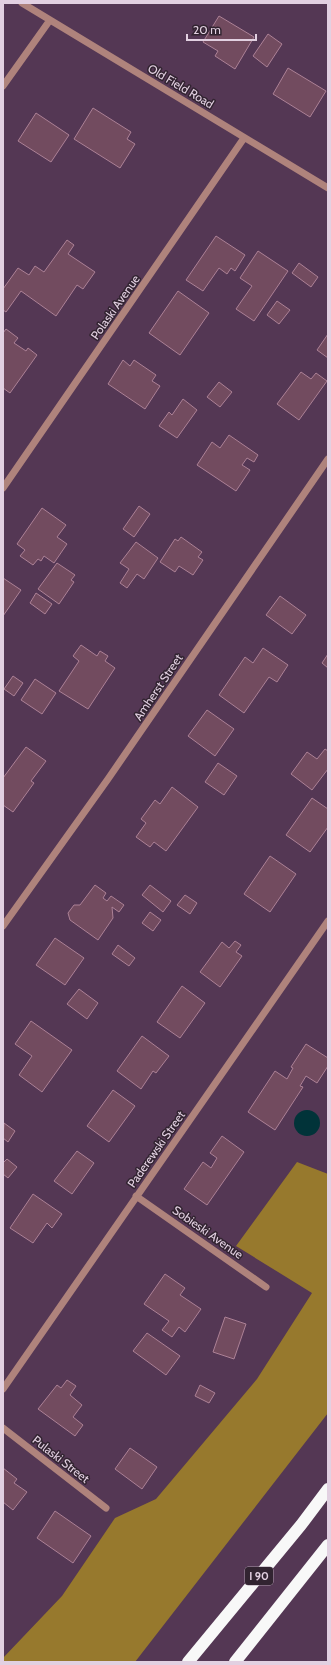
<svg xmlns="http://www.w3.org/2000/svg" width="331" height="1665" font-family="Cabin,sans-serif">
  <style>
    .forest { fill: #97792d }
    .water { fill: #013339 }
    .building { fill: #724b5f; stroke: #ac8196 }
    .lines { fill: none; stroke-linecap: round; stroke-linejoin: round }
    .minor { stroke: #af837c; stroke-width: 7 }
    .highway { stroke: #f8f8f8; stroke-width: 12 }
    .labels { text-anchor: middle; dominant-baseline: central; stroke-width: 3; stroke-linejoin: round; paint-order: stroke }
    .shield { fill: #322431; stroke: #ad9cac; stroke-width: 1 }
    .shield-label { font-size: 11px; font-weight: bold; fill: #e2d0e1 }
    .street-label { font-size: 12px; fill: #e2d0e1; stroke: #322431 }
  </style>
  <rect width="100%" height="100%" fill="#543754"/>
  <path class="forest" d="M297 1162 328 1174V1413L135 1662H3V1658L62 1596 115 1518 156 1499 257 1379 312 1293 236 1246Z"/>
  <path class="water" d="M294 1123a13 13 0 1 1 26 0a13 13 0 1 1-26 0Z"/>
  <path class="building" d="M219 16 254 37 235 69 215 56 218 51 203 42Z
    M268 34 282 44 267 67 253 56Z
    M288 68 326 91 310 117 273 94Z
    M93 108 131 132 127 139 135 144 120 168 74 139Z
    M36 113 69 135 51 162 18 141Z
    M216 236 245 255 235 271 231 268 227 274 219 268 203 291 186 280Z
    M67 240 74 245 68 254 95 272 83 289 77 285 56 316 21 291 6 312 3 310V289L18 268 29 275 35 266 44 272Z
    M258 251 288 271 254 321 236 309 252 286 240 278Z
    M299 263 318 277 311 287 292 273Z
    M178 291 209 313 180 355 149 333Z
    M277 301 290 310 279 324 267 315Z
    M6 329 18 338 14 343 26 351 28 348 37 355 10 393 3 388V333Z
    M328 334V358L317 350Z
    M123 360 130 366 134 360 156 375 152 381 160 386 145 409 108 384Z
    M301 372 311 379 316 373 327 381 299 420 277 404Z
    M219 382 232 392 220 407 207 397Z
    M183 399 197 410 177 438 159 426 169 412 172 415Z
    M229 435 258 455 254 462 247 458 242 465 250 470 236 491 197 465 212 442 220 448Z
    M139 506 150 514 134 537 123 529Z
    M42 508 66 525 57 537 67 544 54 563 44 556 41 561 38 559 33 565 20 556 25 550 17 544Z
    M181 537 202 552 198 557 203 560 193 575 179 566 175 572 160 562 175 539 178 541Z
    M136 542 158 558 144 579 137 574 127 588 120 583 129 569 120 563Z
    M57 563 75 575 71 580 74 582 59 604 38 589Z
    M3 578 21 590 3 616Z
    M36 593 52 604 45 614 30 603Z
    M280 596 306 615 292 634 266 615Z
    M81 645 97 656 100 651 108 656 105 661 115 668 88 709 59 691 79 661 73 656Z
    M263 648 288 665 277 682 269 677 244 713 219 695 245 657 253 663Z
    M328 654V668L322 663Z
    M13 676 23 683 14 696 4 689Z
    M35 679 56 693 42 714 21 700Z
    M207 710 234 729 215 756 188 736Z
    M26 747 46 761 31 781 34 783 13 812 3 805V778Z
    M325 749 328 751V769L312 790 291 774 307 752 317 759Z
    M218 763 237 776 224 795 205 782Z
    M172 787 198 807 166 851 154 842 150 847 136 837 146 823 141 819 155 800 160 804Z
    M312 798 328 809V827L310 852 286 835Z
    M270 856 296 874 270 912 244 894Z
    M95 885 106 893 103 898 107 901 111 896 124 905 119 912 112 907 113 918 98 940 70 920 68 913 74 905H80Z
    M150 885 171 901 163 912 142 895Z
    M185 895 197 903 190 914 177 905Z
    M150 912 161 920 153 931 142 923Z
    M55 938 84 958 65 985 36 965Z
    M235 941 241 945 236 952 242 956 220 987 200 972 222 942 229 948Z
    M118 945 135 958 129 966 112 954Z
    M182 986 205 1003 180 1038 157 1022Z
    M79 989 98 1003 87 1019 67 1004Z
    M31 1021 72 1050 42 1092 19 1075 32 1056 15 1044Z
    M142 1036 169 1056 156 1073 153 1071 141 1089 117 1071Z
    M306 1044 328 1058V1066L317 1083 306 1076 300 1086 303 1087 275 1130 248 1112 275 1071 287 1079 293 1068 291 1067Z
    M113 1090 135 1106 109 1142 87 1126Z
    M4 1123 15 1131 8 1142 3 1138Z
    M222 1136 244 1152 207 1205 184 1189 203 1162 211 1168 217 1158 210 1153Z
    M77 1151 94 1163 72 1194 54 1181Z
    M7 1159 17 1167 8 1178 3 1174V1163Z
    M33 1194 62 1214 52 1228 47 1223 33 1243 10 1228Z
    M165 1274 185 1288 180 1295 201 1309 185 1332 179 1327 172 1337 162 1330 169 1321 144 1304Z
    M225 1317 246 1324 234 1359 213 1352Z
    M147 1333 180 1356 166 1375 133 1351Z
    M67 1380 76 1386 70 1395 82 1405 73 1417 83 1425 75 1436 38 1409 57 1385 61 1388Z
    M200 1385 215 1393 209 1403 195 1396Z
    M130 1448 157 1467 142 1489 115 1469Z
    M3 1468 17 1479 14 1483 27 1492 13 1510 3 1502Z
    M55 1511 91 1536 73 1563 37 1538Z"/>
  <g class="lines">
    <path class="minor" d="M22 3 328 188
      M3 86 50 20
      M3 488 244 138
      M3 926 108 779 328 459
      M136 1196 266 1287
      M3 1389 328 921
      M3 1428 106 1508"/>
    <path class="highway" d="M188 1662 301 1525 328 1489
      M235 1662 328 1545"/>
  </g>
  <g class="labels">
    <rect class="shield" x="245" y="1567" width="28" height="18" rx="3"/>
    <g class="shield-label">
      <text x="259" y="1576">I 90</text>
    </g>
    <g class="street-label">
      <text transform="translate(181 86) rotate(31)">Old Field Road</text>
      <text transform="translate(115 307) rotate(-55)">Polaski Avenue</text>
      <text transform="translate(158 687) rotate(-56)">Amherst Street</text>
      <text transform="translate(156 1149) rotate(-55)">Paderewski Street</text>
      <text transform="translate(208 1232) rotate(35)">Sobieski Avenue</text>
      <text transform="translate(61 1459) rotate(38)">Pulaski Street</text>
    </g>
  </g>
  <rect width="331" height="1665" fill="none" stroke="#e2d0e1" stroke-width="8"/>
  <path d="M187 34v6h69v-6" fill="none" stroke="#e2d0e1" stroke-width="2"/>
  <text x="193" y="34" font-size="12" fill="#e2d0e1" stroke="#322431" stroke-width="3" paint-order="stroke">20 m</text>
</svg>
